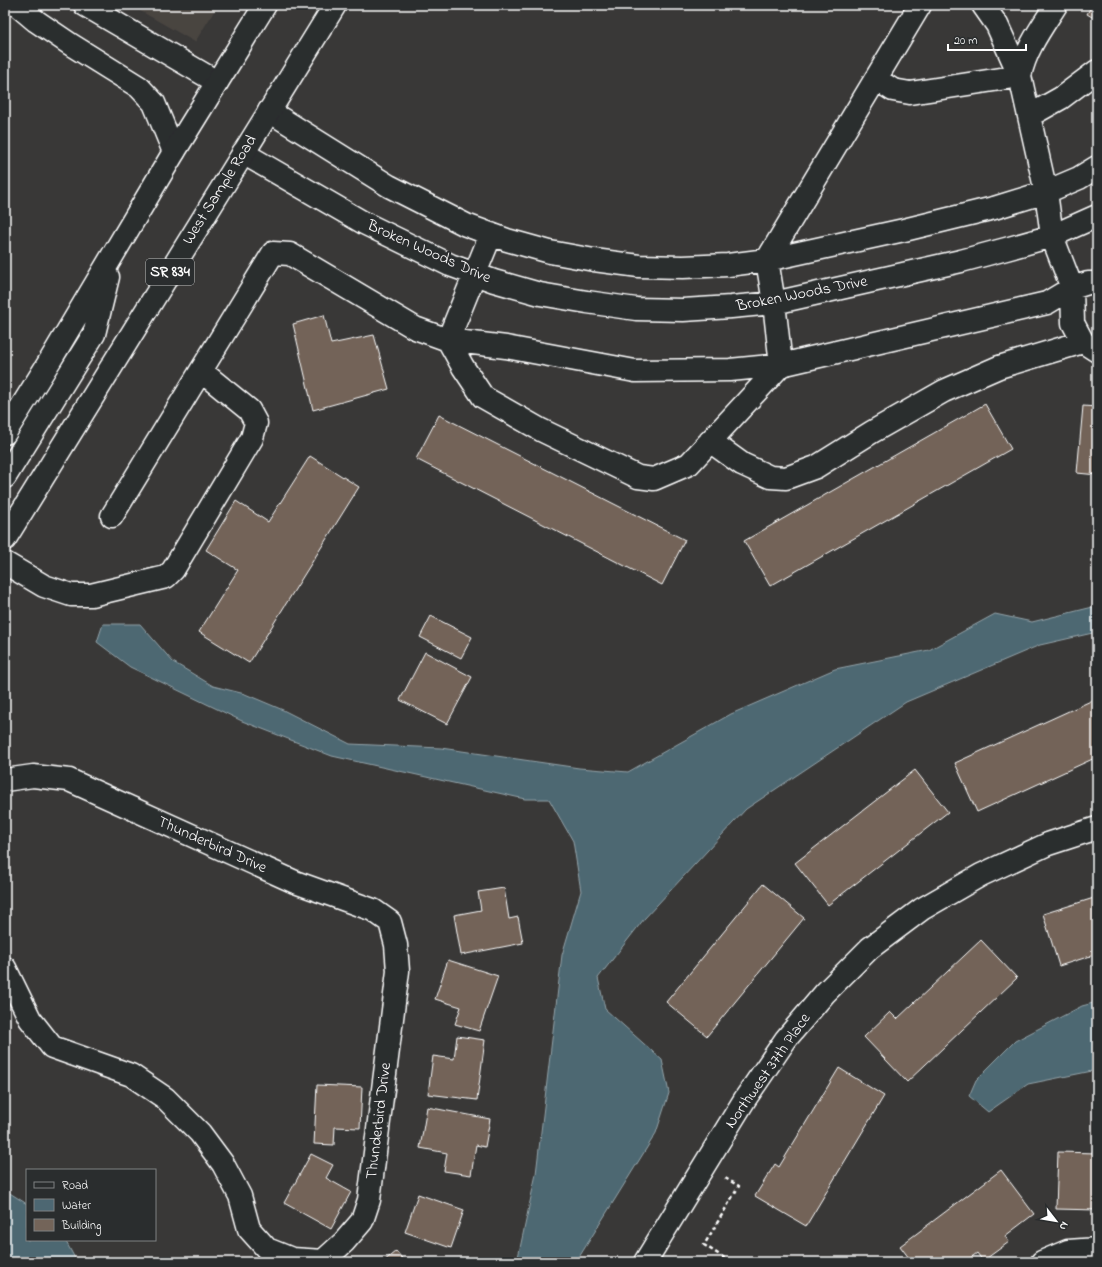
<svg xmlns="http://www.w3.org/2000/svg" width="1102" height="1267" font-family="'Indie Flower',sans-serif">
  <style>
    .built { fill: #4a4541 }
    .water { fill: #4d6772; stroke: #94a4aa }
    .building { fill: #736459; stroke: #fff }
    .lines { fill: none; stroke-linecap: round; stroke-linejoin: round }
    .minor-casing { stroke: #fff; stroke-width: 25 }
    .major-casing { stroke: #fff; stroke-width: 25 }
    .path { stroke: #fff; stroke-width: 2.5; stroke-dasharray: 4 3; stroke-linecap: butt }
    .minor { stroke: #2a2d2e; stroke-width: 22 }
    .major { stroke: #2a2d2e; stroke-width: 22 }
    .labels { text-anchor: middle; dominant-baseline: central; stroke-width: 4; stroke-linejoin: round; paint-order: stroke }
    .shield { fill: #2a2d2e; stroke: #bfc0c0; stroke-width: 1 }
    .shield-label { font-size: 15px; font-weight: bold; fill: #fff }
    .street-label { font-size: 16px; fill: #fff; stroke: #2a2d2e }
  </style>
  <rect width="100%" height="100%" fill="#393837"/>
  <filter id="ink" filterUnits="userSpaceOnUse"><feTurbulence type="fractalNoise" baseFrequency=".025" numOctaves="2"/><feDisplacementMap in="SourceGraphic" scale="8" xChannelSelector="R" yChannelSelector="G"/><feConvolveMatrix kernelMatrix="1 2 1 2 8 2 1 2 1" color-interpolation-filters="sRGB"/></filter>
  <g filter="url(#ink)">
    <path class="built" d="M130 5H218L195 42Z"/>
    <path class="water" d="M1097 606V632L1040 645 906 702 746 809 644 919 598 978 605 1009 662 1060 669 1093 656 1133 576 1262H517L536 1174 562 955 581 891 573 841 549 799H525L332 756 242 721 130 667 97 642 103 624H140L173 662 213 686 245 694 283 710 350 744 441 748 579 768 628 772 731 714 835 669 929 650 995 614 1032 622Z
      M1097 1002V1070L1028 1084 988 1112 969 1096 976 1080 1015 1041 1082 1006Z
      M5 1190 27 1204V1240H65L77 1262H5Z"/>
    <path class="building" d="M1092 5H1097V20L1087 14Z
      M324 315 331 344 374 335 389 389 313 410 293 324Z
      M985 404 1011 449 770 586 744 541Z
      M1083 406 1097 407V475L1077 473Z
      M439 415 685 540 662 585 416 459Z
      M310 456 359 487 249 663 199 632 238 570 206 550 236 501 268 522Z
      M431 616 472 637 461 658 420 637Z
      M425 652 472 677 447 724 400 700Z
      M1093 700 1097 710V757L977 812 955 763Z
      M915 770 948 812 828 905 795 863Z
      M763 884 804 918 707 1036 666 1002Z
      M504 888 509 919 518 917 523 943 461 955 454 915 481 910 478 892Z
      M1097 897V954L1059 966 1043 914Z
      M981 940 1017 978 907 1082 864 1037 890 1012 897 1019Z
      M448 960 498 976 479 1031 455 1024 461 1007 435 999Z
      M457 1036 485 1040 477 1100 428 1094 433 1056 454 1059Z
      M839 1068 884 1096 806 1226 755 1196 775 1164 779 1167Z
      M317 1085 362 1087 360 1128 335 1127 334 1145 314 1144Z
      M427 1107 490 1119 485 1147 476 1145 471 1175 444 1171 447 1153 420 1148Z
      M1058 1152 1097 1153V1210L1056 1209Z
      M311 1154 333 1165 326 1178 351 1192 331 1229 284 1203Z
      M1001 1170 1034 1214 1005 1236 1009 1242 983 1261 977 1253 965 1262H912L900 1246Z
      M418 1194 464 1210 451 1248 405 1232Z
      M396 1251 405 1262H383Z"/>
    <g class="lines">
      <g class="minor-casing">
        <path id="minor" d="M17 5 36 21 70 44 139 87 154 103 174 152
          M85 5 217 82
          M920 5 767 260 774 303 781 365 1047 303 1072 288 1073 323 1083 342 1097 351
          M983 5 997 25 1020 76 1046 192 1052 236 1072 288 1088 283H1097
          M1020 76C1025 50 1042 27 1056 5
          M876 79 893 90 910 93 1020 76
          M269 111 389 186 466 225 507 240 550 252 594 260 639 266 683 267 728 265 767 260 904 230 994 208 1046 192 1079 178 1097 167
          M1029 116 1061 98 1097 71
          M243 153 364 223 450 265 494 281 540 294 587 302 636 309 683 310 731 307 774 303 961 261 1006 249 1052 236 1097 216
          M491 234 448 340 506 347 635 371 730 370 781 365
          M710 441 742 464 770 477 786 478 816 467 872 432 944 391 999 367 1083 342
          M112 516 273 253 290 254 415 328 448 340 463 367 483 397 541 430 638 477 654 479 689 464 781 365
          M5 563 44 586 71 595H91L166 577 173 570 252 438 256 423 249 410 201 371
          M5 780 33 776 69 780 295 882 373 910 390 922 396 945 398 971 369 1200 362 1221 344 1242 323 1261 292 1259 267 1249 249 1229 240 1196 223 1164 200 1133 165 1098 131 1075 52 1047 30 1019 5 968
          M645 1262 745 1099 786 1039 825 993 870 948 922 909 981 875 1048 844 1097 828
          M1042 1262 1068 1251 1097 1249"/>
      </g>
      <g class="major-casing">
        <path id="major" d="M5 433 51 359 174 152 265 5
          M5 477 94 334 108 277
          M5 539 335 5"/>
      </g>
      <path class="path" d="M725 1178 739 1186 704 1245 731 1262"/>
      <use href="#minor" class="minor"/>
      <use href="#major" class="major"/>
    </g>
  </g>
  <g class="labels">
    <rect class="shield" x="146" y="259" width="48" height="26" rx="3"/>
    <g class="shield-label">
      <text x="170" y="272">SR 834</text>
    </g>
    <g class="street-label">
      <text transform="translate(220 190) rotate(-58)">West Sample Road</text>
      <text transform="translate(429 252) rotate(24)">Broken Woods Drive</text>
      <text transform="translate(802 294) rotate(-11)">Broken Woods Drive</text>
      <text transform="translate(212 845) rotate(24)">Thunderbird Drive</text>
      <text transform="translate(768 1071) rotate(-55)">Northwest 37th Place</text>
      <text transform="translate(379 1121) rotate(-83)">Thunderbird Drive</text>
    </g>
  </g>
  <rect width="1102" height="1267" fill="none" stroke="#2a2d2e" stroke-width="20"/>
  <rect x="10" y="10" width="1082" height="1247" fill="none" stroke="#fff" stroke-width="1.5" filter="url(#ink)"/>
  <rect x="26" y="1169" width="130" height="72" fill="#2a2d2e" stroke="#7f8182"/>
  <rect x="34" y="1182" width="20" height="6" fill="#2a2d2e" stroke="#7f8182"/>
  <text x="62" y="1189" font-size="12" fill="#ffffff">Road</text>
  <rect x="34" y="1199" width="20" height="12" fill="#4d6772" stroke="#7f8182"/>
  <text x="62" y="1209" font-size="12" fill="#ffffff">Water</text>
  <rect x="34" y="1219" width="20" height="12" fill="#736459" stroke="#7f8182"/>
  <text x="62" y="1229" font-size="12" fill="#ffffff">Building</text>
  <g transform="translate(1056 1221) rotate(121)" stroke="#2a2d2e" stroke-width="3" paint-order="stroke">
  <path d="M0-3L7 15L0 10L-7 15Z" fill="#ffffff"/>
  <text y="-6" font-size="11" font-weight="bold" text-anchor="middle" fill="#ffffff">N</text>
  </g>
  <path d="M948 44v6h78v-6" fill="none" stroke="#ffffff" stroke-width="2"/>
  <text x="954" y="44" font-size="12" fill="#ffffff" stroke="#2a2d2e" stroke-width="3" paint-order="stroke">20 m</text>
</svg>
